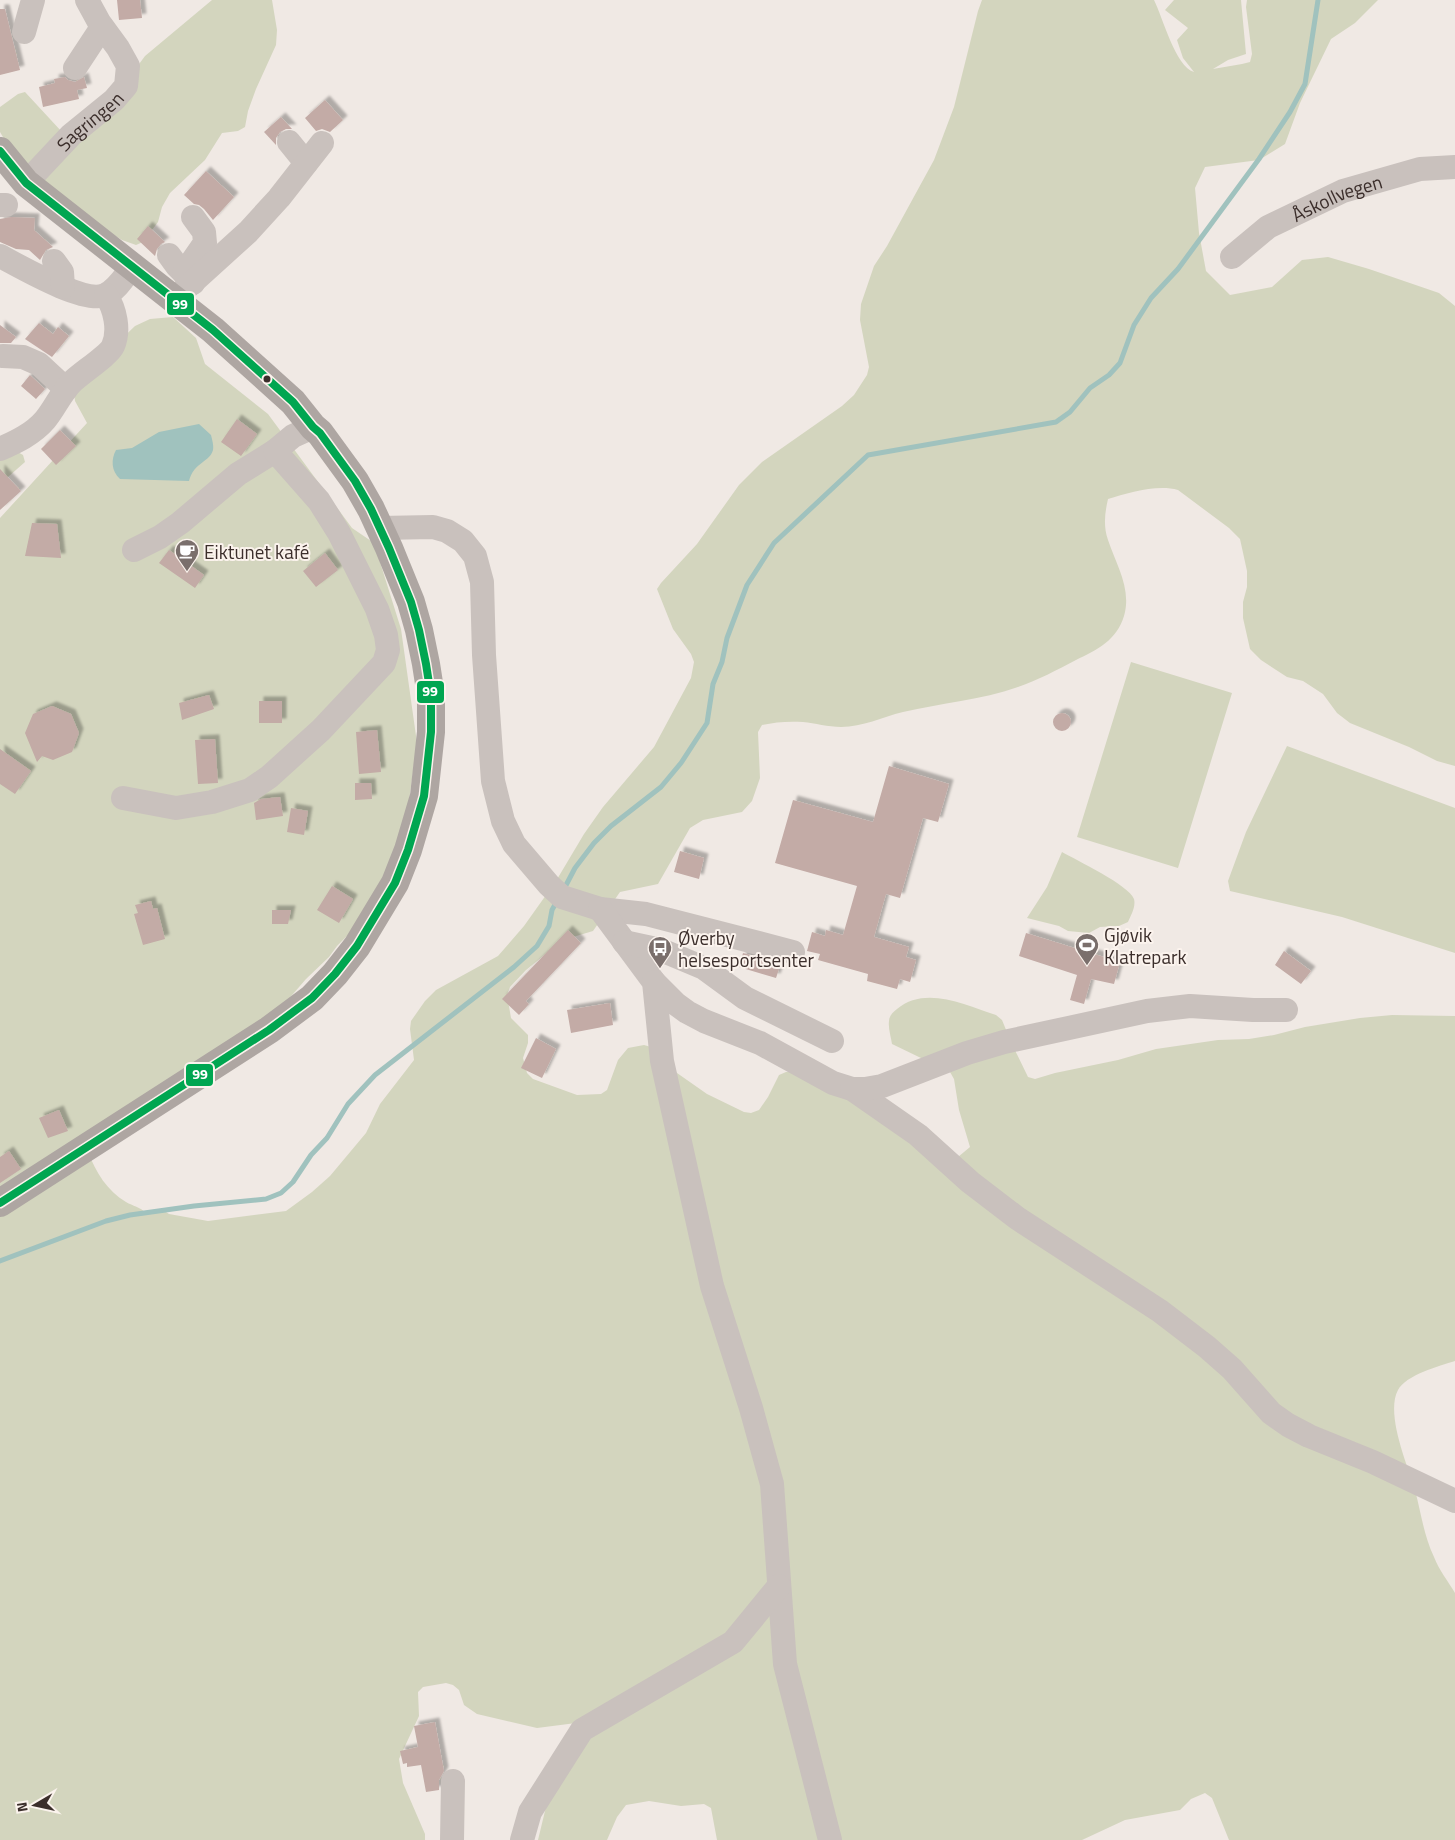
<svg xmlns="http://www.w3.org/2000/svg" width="1455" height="1840" font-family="'Titillium Web',sans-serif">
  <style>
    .green { fill: #d3d5be }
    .water { fill: #a0c2be }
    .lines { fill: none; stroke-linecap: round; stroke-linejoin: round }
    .stream { stroke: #a0c2be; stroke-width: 5 }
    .building { fill: #c3aba6; filter: url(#shadow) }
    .minor { stroke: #c9c1bd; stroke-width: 24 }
    .major { stroke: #aea6a2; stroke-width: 28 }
    .bus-1-casing { stroke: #fbf3ed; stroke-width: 11 }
    .bus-1 { stroke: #00a651; stroke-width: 8 }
    .bus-dot { fill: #3b2e2b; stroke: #fbf3ed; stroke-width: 2 }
    .labels { text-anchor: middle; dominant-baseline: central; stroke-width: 4; stroke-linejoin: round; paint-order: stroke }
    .street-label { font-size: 19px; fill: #3b2e2b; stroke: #fbf3ed }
    .poi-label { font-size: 19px; fill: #3b2e2b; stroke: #fbf3ed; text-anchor: start }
    .line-badge { stroke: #fbf3ed; stroke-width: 2 }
    .badge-label { font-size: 14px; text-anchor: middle; font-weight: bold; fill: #fff }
  </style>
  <defs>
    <filter id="shadow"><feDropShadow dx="4.5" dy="-4.5" stdDeviation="1" flood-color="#0004"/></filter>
  </defs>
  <rect width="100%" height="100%" fill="#f0e9e4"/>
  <path class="green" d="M212 0H272L277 30 276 45 256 89 248 111 245 127 238 131 222 133 205 160 170 193 162 207 158 222 143 242 136 245 122 240 88 219 13 154 0 132V107L18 94 25 92 62 132 117 94 145 56Z
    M982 0H1154C1163 18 1175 66 1194 72L1183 58 1177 40 1188 28 1165 10 1174 0H1241L1246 54 1228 60 1213 69 1242 64 1250 62 1252 54 1246 7 1247 0H1378L1355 23 1331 39 1300 103 1285 144 1259 160 1205 167 1195 188 1199 233 1206 271 1230 295 1272 287 1302 260 1328 257 1369 269 1439 293 1455 306V766L1437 761 1409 747 1350 723 1337 713 1323 694 1303 681 1287 677 1261 660 1250 649 1243 618V602L1247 587V571L1240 539 1229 528 1178 490C1157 484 1128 493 1108 499 1105 512 1103 526 1108 540 1116 564 1132 589 1124 616 1117 640 1097 650 1076 660 1057 670 1038 680 1018 687 981 700 941 703 903 712 882 717 863 727 841 727 828 727 815 723 803 722 789 721 775 722 762 725L758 732 760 778 752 801 742 812 703 820 690 828 658 884 620 892 593 931 563 940 526 970 510 987 507 995 511 1018 528 1035V1043L523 1058 527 1073 533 1079 577 1095 601 1094 607 1090 618 1060 628 1048 644 1045 651 1047 667 1066 707 1094 744 1112 751 1113 759 1110 768 1097 779 1075 786 1072H802L958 1157 970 1147 959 1110 954 1079 950 1072 892 1044C891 1037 888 1028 889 1021 889 1016 893 1012 897 1009 925 985 966 1005 996 1015L1002 1020 1011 1042 1028 1077 1035 1079 1055 1073 1118 1060 1156 1049 1218 1040 1249 1039 1274 1035 1305 1027 1360 1018 1392 1015 1455 1016V1361C1439 1366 1406 1375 1398 1390 1385 1414 1408 1466 1415 1490 1421 1513 1424 1536 1434 1557 1439 1570 1448 1581 1455 1593V1840H1229L1212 1798 1205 1793 1191 1799 1180 1810 1125 1820 1082 1840H717L711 1808 704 1804 681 1806 649 1801 626 1805 617 1817 607 1840H538L552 1782 576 1723 537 1728 477 1714 464 1705 459 1690 453 1685 446 1683 423 1687 418 1692 419 1716 399 1759 403 1783 425 1834V1840H0V518L87 423 75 401 73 386 135 326 150 319 173 317 196 338 205 364 268 414 352 528 374 543 401 629 417 743 406 822 385 879 356 927 337 946 329 957 306 979 280 1009 88 1152C96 1172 107 1191 126 1202 133 1206 140 1207 146 1213L163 1210 169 1214 208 1221 286 1211 312 1192 330 1176 366 1133 380 1104 414 1060 410 1029 411 1021 425 1001 436 990 498 956 524 926 556 881 584 834 603 807 654 747 691 678 694 662 691 654 673 629 657 589 661 583 697 544 739 485 762 462 842 406 854 395 867 375 869 367 860 320 861 304 874 266 887 246 934 160 954 107 978 11Z
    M16 451 23 455 25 462 0 484V456Z
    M1131 662 1232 693 1178 868 1077 837Z
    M1287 746 1455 808V953L1342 917 1230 891 1228 881 1246 832Z
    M1062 852C1076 860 1129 885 1134 899 1136 907 1131 915 1128 922L1119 926 1100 927 1089 933 1068 931 1059 926 1027 918 1047 887Z"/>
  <path class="water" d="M199 424 211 435C212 439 214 446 213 450 210 462 194 462 189 481L120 479C111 471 111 459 116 450L132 448 159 432Z"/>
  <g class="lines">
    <path class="stream" d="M564 889 575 868 594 843 611 826 661 787 681 763 707 723 713 684 722 662 727 638 747 585 774 543 868 455 1056 422 1070 412 1090 388 1109 375 1120 363 1134 325 1151 298 1178 269 1259 159 1290 112 1305 84 1318 0
      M0 1261 106 1221 130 1215 194 1206 266 1199 281 1193 293 1182 311 1155 327 1138 348 1104 375 1075 514 967 537 946 549 926 552 910 557 901"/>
  </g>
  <path class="building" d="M117 0H140L142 18 119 20Z
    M0 9H5L20 70 0 75Z
    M65 77 68 80 75 82 84 77 87 88 77 90 79 99 43 107 39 87 55 83 54 79Z
    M325 100 343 120 330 132 322 129 316 131 305 118Z
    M281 117 292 129H286L280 132 276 138V145L264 132Z
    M206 171 234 197 213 220 204 209 199 205 194 204 184 195Z
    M11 217 35 218 34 230 53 247 46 250 40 260 29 250 16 249 0 242V219Z
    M148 226 165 242 161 244 157 249 155 256 137 239Z
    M39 323 53 334 58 327 69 336 52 357 25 339Z
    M0 325 16 337 11 343H0Z
    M30 375 45 389 36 399 21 386Z
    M237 419 257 434 241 456 221 442Z
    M60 430 76 446 56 465 41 449Z
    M0 469 21 491 0 510Z
    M32 523 57 524 61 558 25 556Z
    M169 550 204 575 195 588 159 563Z
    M325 553 338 570 316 587 303 571Z
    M209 695 214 709 182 720 179 703Z
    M259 701H282V723H259Z
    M52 706 71 714 79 733 72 752 53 760 42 756 37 762 25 733 33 714Z
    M1053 722a9 9 0 1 1 18 0a9 9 0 1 1-18 0Z
    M377 730 381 772 359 774 356 732Z
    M215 739 218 783 198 784 195 740Z
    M0 749 31 771 15 794 0 784Z
    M889 766 949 784 938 822 923 818 900 898 886 894 874 937 909 947 906 957 916 960 910 982 900 979 897 989 867 981 868 974 818 960 820 954 807 951 812 932 825 936 826 930 843 935 857 886 775 863 793 800 873 822Z
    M355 783H371L372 799 355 800Z
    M280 797 283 816 256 820 254 803 261 799Z
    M291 808 308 811 304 835 287 832Z
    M680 851 704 858 699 879 674 872Z
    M332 886 353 899 339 923 317 910Z
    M151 901 153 909 157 908 165 939 143 945 134 914 138 913 135 905Z
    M272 910H291L288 924H272Z
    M568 930 581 943 526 1001 529 1004 519 1015 502 999Z
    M1026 933 1120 962 1114 984 1091 979 1084 1004 1070 1000 1077 975 1019 956Z
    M1284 951 1311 971 1301 984 1275 965Z
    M743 953 781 963 776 978 739 967Z
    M610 1003 613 1025 571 1033 567 1010Z
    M536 1038 556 1049 542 1078 521 1068Z
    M59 1110 68 1131 48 1138 39 1118Z
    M9 1151 21 1169 0 1183V1157Z
    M435 1722 444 1771 439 1780V1790L426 1792 421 1765 407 1767V1763L403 1764 400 1751 418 1747 414 1726Z"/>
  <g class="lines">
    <g class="minor">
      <path d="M24 32 33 0"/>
      <path d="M75 68 102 27"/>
      <path d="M289 142 306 163"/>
      <path id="s1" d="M26 183 71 135 114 100 126 86 128 66 118 48 99 22 87 0"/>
      <path d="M0 205H6"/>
      <path d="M169 255 177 266 184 273"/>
      <path d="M0 256C21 267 84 304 105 295 117 290 125 276 132 267"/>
      <path id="s2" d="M1232 257 1268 227 1343 191 1420 169 1455 167"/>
      <path d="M54 261 62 272 63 287"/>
      <path d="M193 283 184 273 205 243 204 232 193 217"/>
      <path d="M174 299 248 232 279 198 322 143"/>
      <path d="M3 356 23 357 39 364 66 389"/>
      <path d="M0 449C16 442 33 434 45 420 55 408 61 393 72 382 81 373 109 355 113 346 120 330 115 309 106 295"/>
      <path d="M380 528 433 527 447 531 463 541 475 556 482 582 484 655 493 781 503 821 514 844 549 885 562 897 600 909 646 914 793 952"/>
      <path d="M134 550 160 537 180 523 238 474 275 451"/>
      <path d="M123 798 176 808 212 802 250 790 269 777 321 730 384 663 388 650 386 635 377 609 339 533 319 501 275 451 293 436 313 427"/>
      <path d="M600 909 654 982 662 1061 712 1286 751 1408 772 1484 785 1664 830 1840"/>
      <path d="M624 942 661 950 704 968 745 998 832 1041"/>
      <path d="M654 982 676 1004 687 1012 704 1021 760 1043 833 1083 852 1089 918 1135 970 1182 1017 1218 1160 1311 1207 1347 1232 1369 1271 1413 1288 1425 1309 1436 1373 1462 1455 1501"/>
      <path d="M852 1089H865L882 1086 967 1053 1004 1042 1147 1011 1190 1006 1253 1010H1286"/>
      <path d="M452 1840 453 1781"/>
      <path d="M522 1840 530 1812 582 1730 733 1642 779 1586"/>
    </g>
    <path class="major" d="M0 151 26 183 213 330 293 402 313 427 320 433 355 481 371 509 389 548 411 602 419 630 426 664 431 696V732L424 796 408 850 395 883 357 946 335 974 312 998 269 1030 0 1203"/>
    <g class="bus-1-casing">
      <path id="bus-1" d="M0 151 26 183 213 330 293 402 313 427 320 433 355 481 371 509 389 548 411 602 419 630 426 664 431 696V732L424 796 408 850 395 883 357 946 335 974 312 998 269 1030 0 1203"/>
    </g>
    <use href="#bus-1" class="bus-1"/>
  </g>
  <defs>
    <g id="cafe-pin" transform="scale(1.25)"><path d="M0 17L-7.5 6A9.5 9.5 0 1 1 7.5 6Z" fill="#7a6f6c" stroke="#fbf3ed"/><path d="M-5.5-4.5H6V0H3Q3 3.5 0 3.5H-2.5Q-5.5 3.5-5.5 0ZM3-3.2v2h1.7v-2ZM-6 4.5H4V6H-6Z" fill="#fff"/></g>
    <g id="stadium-pin" transform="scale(1.25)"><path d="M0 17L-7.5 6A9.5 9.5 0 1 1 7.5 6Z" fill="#7a6f6c" stroke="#fbf3ed"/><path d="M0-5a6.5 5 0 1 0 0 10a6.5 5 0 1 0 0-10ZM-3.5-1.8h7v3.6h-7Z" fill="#fff"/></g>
    <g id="bus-pin" transform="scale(1.25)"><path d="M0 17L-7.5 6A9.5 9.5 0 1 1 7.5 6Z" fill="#7a6f6c" stroke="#fbf3ed"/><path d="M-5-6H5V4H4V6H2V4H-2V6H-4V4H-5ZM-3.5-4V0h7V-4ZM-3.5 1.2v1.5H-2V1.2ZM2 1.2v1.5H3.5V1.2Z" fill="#fff"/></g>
  </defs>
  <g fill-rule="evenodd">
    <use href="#cafe-pin" x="187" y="551"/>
    <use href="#stadium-pin" x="1087" y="945"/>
    <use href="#bus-pin" x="660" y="948"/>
  </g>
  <circle class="bus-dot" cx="267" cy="379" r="4.5"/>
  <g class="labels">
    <g class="street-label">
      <text stroke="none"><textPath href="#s1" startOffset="89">Sagringen</textPath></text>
      <text stroke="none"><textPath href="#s2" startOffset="122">Åskollvegen</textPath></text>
    </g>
    <g class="poi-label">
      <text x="204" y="551">Eiktunet kafé</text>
      <text x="1104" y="934">Gjøvik<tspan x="1104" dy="22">Klatrepark</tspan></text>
      <text x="678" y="937">Øverby<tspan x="678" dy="22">helsesportsenter</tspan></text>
    </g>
  </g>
  <g class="line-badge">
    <rect x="166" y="292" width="29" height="24" rx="5" fill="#00a651"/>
    <rect x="416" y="680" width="29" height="24" rx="5" fill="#00a651"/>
    <rect x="185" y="1063" width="29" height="24" rx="5" fill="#00a651"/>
  </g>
  <g class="badge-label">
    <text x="180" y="309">99</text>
    <text x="430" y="696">99</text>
    <text x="200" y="1079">99</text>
  </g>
  <g transform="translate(35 1805) rotate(261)" stroke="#fbf3ed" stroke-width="4" paint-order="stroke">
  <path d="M0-4L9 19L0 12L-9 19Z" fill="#3b2e2b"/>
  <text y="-8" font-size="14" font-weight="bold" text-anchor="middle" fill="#3b2e2b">N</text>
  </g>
</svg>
